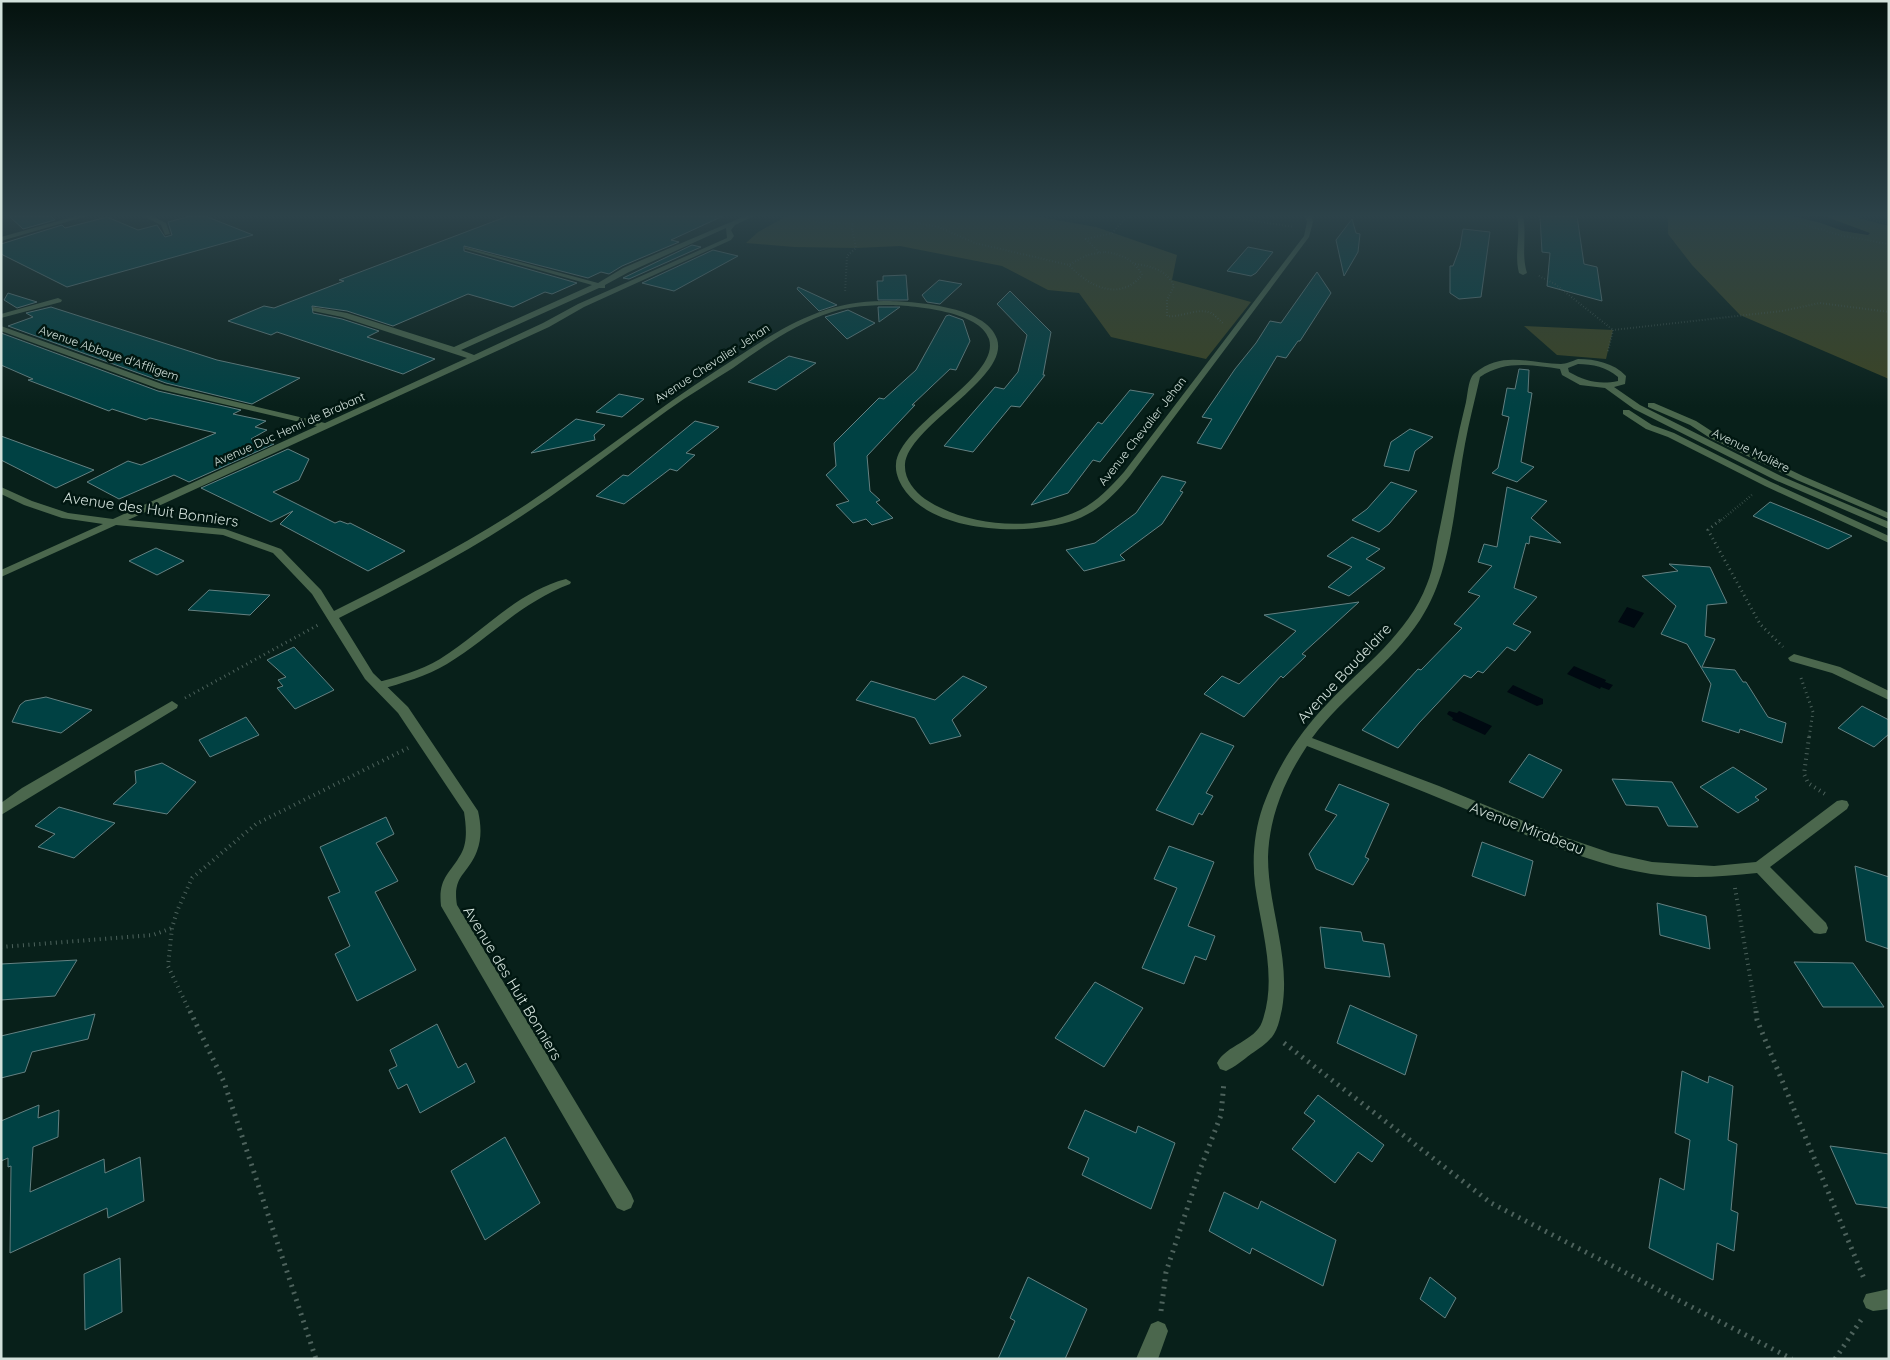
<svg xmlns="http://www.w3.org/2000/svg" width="1890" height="1360" font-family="Quicksand,sans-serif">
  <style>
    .green { fill: #3c4523 }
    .water { fill: #000911 }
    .building { fill: #004143; stroke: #648182 }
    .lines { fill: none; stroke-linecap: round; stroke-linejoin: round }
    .path-far4 { stroke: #4d625c; stroke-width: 2; stroke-dasharray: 0.5 2.5; stroke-linecap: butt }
    .path-far3 { stroke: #4d625c; stroke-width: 2.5; stroke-dasharray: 0.5 2.5; stroke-linecap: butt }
    .path-far2 { stroke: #4d625c; stroke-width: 3; stroke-dasharray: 1 4; stroke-linecap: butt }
    .path-far1 { stroke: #4d625c; stroke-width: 4; stroke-dasharray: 1 4.5; stroke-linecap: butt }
    .path { stroke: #4d625c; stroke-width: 5; stroke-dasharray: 2 5.5; stroke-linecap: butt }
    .lane { fill: #4b674d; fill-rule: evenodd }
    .street { fill: #4b674d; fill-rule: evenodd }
    .labels { text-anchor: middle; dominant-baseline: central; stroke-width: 5; stroke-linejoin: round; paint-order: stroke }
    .far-street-label { font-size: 12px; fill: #d2e1db; stroke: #011711 }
    .street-label { font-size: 15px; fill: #d2e1db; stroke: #011711 }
  </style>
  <rect width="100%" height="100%" fill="#08201a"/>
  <path class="green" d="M787 216H1034L1096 227 1177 255 1172 280 1251 302 1206 359 1111 337 1079 293 1048 290 1002 266 900 246 856 248 794 247 746 243 758 232Z
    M1668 216H1851L1889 226V379L1740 315 1692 265 1668 234Z
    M1524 326 1613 330 1606 359 1557 355Z"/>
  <path class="water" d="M1793 216H1824L1870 233 1868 235 1843 231 1821 223Z
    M1627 607 1644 613 1634 628 1618 622Z
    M1574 666 1606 680 1605 682 1613 685 1609 690 1601 687 1600 689 1567 674Z
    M1513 685 1543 699V704L1537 706 1507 692Z
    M1449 711 1457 713 1459 711 1492 726 1485 735 1452 720 1453 718 1447 714Z"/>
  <path class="building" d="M9 216H51L55 220 23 229Z
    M191 216H205L253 235 67 287 1 254V244L62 225 65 228 107 217 138 230 157 225 165 237 172 235 168 222Z
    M508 216H723L671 240 679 242 622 266 609 274 601 272 588 278 464 246V251L577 283 552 294 545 292 513 307 468 294 393 326 347 311 312 306 313 313 342 319 379 331 367 337 435 359 403 374 277 332 271 335 228 321 264 306 274 308 344 281 339 280Z
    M1540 216H1577L1584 264 1597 267 1602 301 1547 286 1550 253 1542 252Z
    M1352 219 1356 233 1360 234 1358 252 1344 276 1336 240Z
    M1463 229 1490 232 1481 297 1459 299 1450 293V266H1453L1460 247Z
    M692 245 701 247 629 279 623 278Z
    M1248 247 1273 252 1256 273 1251 276 1227 271Z
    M713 250 738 256 674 291 642 283Z
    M1317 272 1331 293 1300 341H1298L1286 358 1277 356 1221 449 1197 443 1212 419 1202 417 1235 369 1256 343 1270 321 1281 323Z
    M906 275 908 300H878L877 281H883V276Z
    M939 280 962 284 940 304 927 302 922 295Z
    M798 287 837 305 819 311 797 289Z
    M1010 291 1051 332 1043 375H1045L1020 407 1011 406 973 452 944 446 995 387 1004 389 1018 372 1027 335 997 304Z
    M8 293 37 302 17 308 4 300Z
    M51 307 217 360 300 378 252 404 166 383 8 326 33 317 26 313Z
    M878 307H900L879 322Z
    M848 310 875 323 847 339 825 317Z
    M949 315 963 320 970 341 956 370 950 369 912 405H915L867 456 870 491 880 500 876 502 893 518 872 525 866 519 853 523 836 505 849 501 826 475 836 466 834 443 879 398 884 399 916 370 946 316Z
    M1 333 158 391 241 410 233 414 266 421 255 427 267 430 251 439 274 444 189 482 174 475 119 499 87 482 128 461 141 465 216 433 150 418 146 420 112 409 109 411 28 380 33 379 1 365Z
    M789 356 816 363 776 390 748 382Z
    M1519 369 1529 370 1528 392 1532 393 1521 462 1534 467 1517 482 1492 473 1498 468 1509 417 1502 415 1507 388 1515 389Z
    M1130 390 1154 394 1100 462 1093 460 1068 493 1031 505 1098 422 1102 424Z
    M619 394 644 399 622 417 596 412Z
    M576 419 605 425 594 435 595 440 531 453Z
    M695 421 719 427 686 453 695 455 677 471 670 469 624 504 596 496 623 475 628 476Z
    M1410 429 1433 437 1415 451 1409 471 1384 466 1391 442Z
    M1 436 94 470 56 488 1 460Z
    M288 449 309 459 299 480 273 492 335 523 340 521 348 524 350 523 405 551 368 571 280 524 293 511 271 522 201 488Z
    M1162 476 1186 482 1180 491 1183 492 1162 524 1120 555 1125 560 1084 571 1066 550 1095 543 1136 513Z
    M1391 482 1417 491 1389 524 1379 532 1352 520 1367 509Z
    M1507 487 1547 501 1531 518 1561 543 1530 536 1529 544 1526 543 1514 588 1537 597 1513 624 1531 632 1515 651 1507 647 1483 673 1478 671 1471 678 1464 675 1419 723 1398 748 1362 730 1418 669 1421 670 1462 628 1454 624 1480 596 1468 592 1492 566 1478 562 1484 544 1497 547Z
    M1770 502 1812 519 1852 536 1828 549 1753 516Z
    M1352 537 1380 549 1366 559 1385 568 1349 596 1328 587 1352 567 1327 556Z
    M156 548 184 561 157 575 129 561Z
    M1669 564 1710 567 1727 603 1707 605 1705 636 1715 639 1702 667 1735 670 1743 682H1746L1768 717 1786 723 1782 743 1740 729 1739 733 1702 721 1711 684 1687 644 1661 634 1676 606 1642 576 1678 571Z
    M209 590 270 595 250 615 188 610Z
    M1359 602 1302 654 1306 656 1283 678 1281 676 1244 717 1204 694 1222 676 1239 684 1296 631 1264 615Z
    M294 647 334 690 295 709 277 688 283 686 278 680 286 677 267 660Z
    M963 676 987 687 952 720 961 736 930 744 915 718 856 700 871 681 935 700Z
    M46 697 92 710 61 733 12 722 20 705 25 701Z
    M1862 706 1889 720V734L1874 747 1838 728Z
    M246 717 259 735 210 757 199 740Z
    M1201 733 1234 746 1206 793 1213 796 1202 815 1199 813 1193 825 1156 810Z
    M1529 754 1562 770 1543 798 1509 782Z
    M162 763 196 782 167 814 113 804 136 783 135 771Z
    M1733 767 1767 789 1755 797 1759 800 1738 813 1700 787Z
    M1612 779 1672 782 1698 827 1668 826 1658 807 1626 805Z
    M1339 784 1389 804 1365 857 1369 859 1353 885 1316 869 1309 854 1337 815 1325 810Z
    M59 807 115 823 74 858 38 847 55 834 35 826Z
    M386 817 394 834 376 843 398 881 375 892 416 970 357 1001 335 954 350 946 328 897 340 892 320 847Z
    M1482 842 1533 861 1525 896 1472 876Z
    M1169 846 1214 862 1188 926 1215 936 1206 960 1195 956 1184 984 1142 968 1177 888 1154 879Z
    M1855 866 1889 877V949L1866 941Z
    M1657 903 1706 916 1710 949 1660 935Z
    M1320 927 1361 932 1363 941 1384 944 1390 977 1325 968Z
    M77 960 55 996 1 1000V964Z
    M1794 962 1853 963 1884 1007H1823Z
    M1095 982 1143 1008 1104 1067 1055 1038Z
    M1350 1005 1417 1035 1405 1075 1337 1043Z
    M95 1014 88 1039 32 1052 25 1072 1 1078V1036Z
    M437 1024 458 1068 466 1063 475 1082 420 1113 407 1084 398 1089 389 1070 397 1066 390 1050Z
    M1682 1071 1708 1083 1709 1076 1733 1086 1728 1140 1737 1144 1731 1210 1738 1213 1734 1251 1717 1243 1713 1280 1649 1248 1660 1178 1684 1190 1690 1140 1675 1133Z
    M1318 1095 1384 1145 1372 1162 1358 1152 1335 1183 1292 1149 1315 1121 1304 1113Z
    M39 1105 38 1118 59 1110 58 1137 33 1147 30 1192 104 1159 105 1173 140 1157 144 1201 108 1218 107 1208 10 1253 11 1166 8 1167V1158L1 1161V1121Z
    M1085 1110 1136 1133 1138 1126 1175 1143 1151 1209 1082 1175 1089 1158 1068 1148Z
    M505 1137 540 1203 485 1240 451 1171Z
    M1830 1146 1889 1154V1208L1856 1204Z
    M1224 1192 1258 1209 1261 1201 1336 1240 1323 1286 1252 1248 1250 1254 1209 1231Z
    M120 1258 122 1312 85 1330 84 1274Z
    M1028 1277 1087 1309 1065 1359H998L1015 1321 1010 1318Z
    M1430 1277 1456 1298 1445 1318 1420 1299Z"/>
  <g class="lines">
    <path class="path-far4" d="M808 216 809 221 853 224 852 229 856 248 847 256 845 293
      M879 216 939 227 975 243 1069 265
      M1223 216 1294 227
      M1775 216 1843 236 1889 244
      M1856 216 1889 224
      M853 224 859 216
      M1099 252 1086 239 1112 233 1126 218 1131 216
      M1105 252C1121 254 1135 260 1142 275 1120 302 1089 287 1069 265L1087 255Z
      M1135 264C1152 266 1166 270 1174 286L1167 300V316C1181 318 1197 307 1211 313 1215 315 1219 320 1223 323
      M1539 276 1555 284 1613 330
      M1608 351 1613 330 1782 311 1820 303 1889 312"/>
    <path class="path-far3" d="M1719 522 1753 494"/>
    <path class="path-far2" d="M1720 520 1708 530 1760 624 1783 647
      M1801 678 1813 712 1809 738
      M185 698 318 625"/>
    <path class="path-far1" d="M1809 737 1804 774 1808 783 1825 794
      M1735 888 1756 1012
      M1 947 153 935 172 928
      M190 1012 168 966 172 928 177 911 192 878 256 824 408 748"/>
    <path class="path" d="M190 1011 224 1082 316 1359
      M1756 1011 1757 1020 1865 1281
      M1284 1043 1491 1203 1792 1359
      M1161 1311 1166 1272 1201 1167 1221 1115 1224 1082
      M1835 1359 1861 1320"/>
    <path class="lane" d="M1648 403H1654L1696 421 1716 434 1803 476 1889 513V519L1797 480 1710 438 1690 425 1648 407Z
      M1623 410H1629L1652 425 1674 433 1771 482 1889 536V543L1765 486 1668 437 1646 429 1623 414Z
      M566 579 571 582 570 584C520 603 491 637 447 664 427 676 402 683 379 690L373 686 375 683C397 677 420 671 440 659 482 633 516 592 566 579Z"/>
    <path class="street" d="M76 216H87L1 241V237Z
      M143 216H152L166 223 170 234 165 235 161 225Z
      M745 216H754L735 225 731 230 734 236 731 240 584 307 549 327 128 520 225 529 281 549 321 590 334 611C400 578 466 544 527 504 593 460 655 410 722 367 775 333 817 301 884 301 912 301 987 306 997 339 1010 378 909 425 905 464 904 479 914 491 925 499 964 525 1024 531 1068 515 1092 507 1107 491 1124 472L1304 236 1307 222 1305 216H1311L1313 222 1309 237 1130 476C1114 495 1099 511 1075 520 1030 536 938 534 906 492 900 484 895 474 896 464 899 424 1001 377 989 339 980 311 915 306 891 305 871 305 850 306 832 312 795 324 764 346 733 368 711 382 689 395 668 410 622 443 579 478 532 509 471 550 405 585 339 618L373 673 408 707 478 811C481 824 482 838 477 851 468 875 452 875 457 905L631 1194 634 1201 631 1208 624 1211 617 1208 441 906C438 878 449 875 461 854 468 842 466 825 464 812L398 713 365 679 312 594 273 553 223 535 116 525 1 577V570L103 524 62 518 24 505 1 494V487L32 501 68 513 113 519 317 426 159 389 1 331V326L165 385 325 423 467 358 342 317 313 311V307L347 313 454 347 592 285 465 249V247L598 283 623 268ZM726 228 727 238 578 304 543 323 474 355 461 350 599 288H605V285L629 272Z
      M1517 216H1523C1527 235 1521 254 1527 273L1523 275 1519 273C1514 254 1521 235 1517 216Z
      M58 298 62 300 61 302 1 318V314Z
      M1578 359C1595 359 1614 363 1626 376L1625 384 1614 387 1640 405 1781 476 1889 522V529L1775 480 1634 409 1605 388 1580 385 1562 375 1560 369C1532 365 1505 360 1480 377 1475 399 1469 422 1465 444 1454 502 1453 570 1420 620 1390 665 1344 695 1312 738L1439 786 1555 834 1611 853 1652 862 1714 866 1756 862 1837 801 1842 800 1847 801 1849 805 1847 809 1770 867 1826 923 1828 928 1826 933 1820 934 1814 933 1757 873C1722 877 1686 879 1651 874 1582 863 1516 830 1451 803 1404 783 1355 765 1307 746 1285 779 1269 817 1268 857 1268 908 1291 957 1282 1009 1280 1017 1279 1026 1274 1034 1269 1042 1259 1049 1251 1054 1243 1060 1235 1067 1226 1071L1220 1069 1217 1063C1226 1045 1255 1041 1262 1022 1278 978 1261 929 1255 885 1252 859 1254 832 1263 806 1277 767 1299 733 1328 703 1363 666 1408 634 1427 584 1434 568 1435 549 1439 532 1448 489 1455 445 1466 402 1468 394 1468 378 1475 373 1503 350 1531 364 1561 364 1566 364 1572 361 1578 359ZM1578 364C1593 364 1606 367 1618 377V381C1599 385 1585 381 1569 372L1568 368Z
      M1794 654 1840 667 1889 691V700L1832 673 1790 661 1788 658Z
      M172 701 178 705 177 708 1 815V803L22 788Z
      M1889 1289V1309L1873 1311 1866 1308 1863 1301 1866 1294Z
      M1158 1321 1165 1324 1168 1331 1158 1359H1136L1151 1324Z"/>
  </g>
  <linearGradient id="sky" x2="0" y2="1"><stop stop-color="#04120e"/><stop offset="0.53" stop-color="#2c4249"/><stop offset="1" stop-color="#2c4249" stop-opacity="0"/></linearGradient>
  <rect width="1890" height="407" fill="url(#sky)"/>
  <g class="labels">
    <g class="far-street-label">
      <text transform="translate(109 353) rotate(19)">Avenue Abbaye d'Affligem</text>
      <text transform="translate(712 363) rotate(-33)">Avenue Chevalier Jehan</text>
      <text transform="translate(289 429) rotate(-24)">Avenue Duc Henri de Brabant</text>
      <text transform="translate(1142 431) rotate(-52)">Avenue Chevalier Jehan</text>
      <text transform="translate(1751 450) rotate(26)">Avenue Molière</text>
    </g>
    <g class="street-label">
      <text transform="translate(151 509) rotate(8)">Avenue des Huit Bonniers</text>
      <text transform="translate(1344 673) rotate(-47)">Avenue Baudelaire</text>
      <text transform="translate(1527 828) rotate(21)">Avenue Mirabeau</text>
      <text transform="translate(513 983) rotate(59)">Avenue des Huit Bonniers</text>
    </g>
  </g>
  <rect width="1890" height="1360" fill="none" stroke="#d2e1db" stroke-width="5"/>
</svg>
